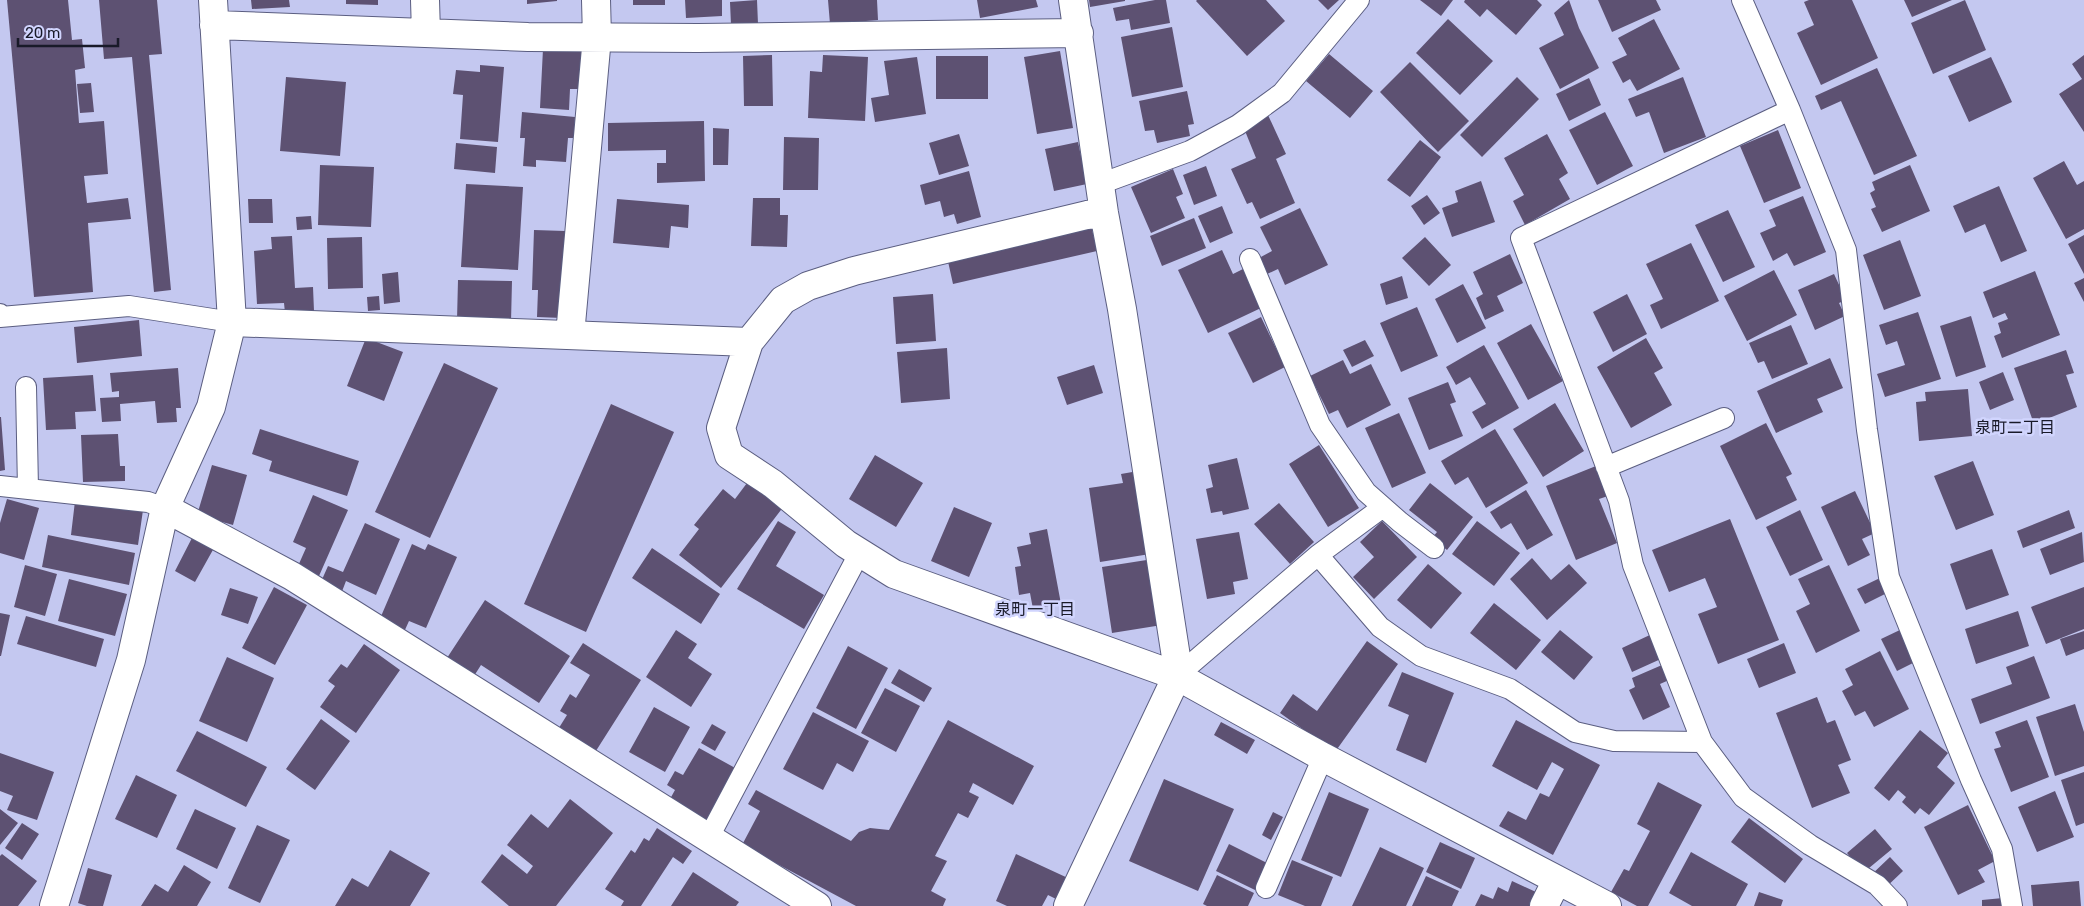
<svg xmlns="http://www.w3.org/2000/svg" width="2084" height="906" font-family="Rubik,'Noto Sans JP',sans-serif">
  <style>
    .building { fill: #5d5172 }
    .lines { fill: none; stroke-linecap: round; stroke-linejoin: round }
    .service-casing { stroke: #5b5e81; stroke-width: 22 }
    .minor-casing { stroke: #5b5e81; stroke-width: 30 }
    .service { stroke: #fff; stroke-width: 20 }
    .minor { stroke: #fff; stroke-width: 28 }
    .labels { text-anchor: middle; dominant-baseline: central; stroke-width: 5; stroke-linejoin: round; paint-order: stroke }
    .neighbourhood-label { font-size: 16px; fill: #191a29; stroke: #d1d5fe }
  </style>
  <rect width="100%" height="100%" fill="#c4c8f0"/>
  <path class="building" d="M7 0H68L72 40 82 39 85 68 75 70 79 123 104 121 108 174 84 176 87 203 128 198 131 219 88 223 93 292 34 297Z
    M99 0H157L162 54 149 55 171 290 154 292 132 57 104 59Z
    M251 0H289L290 7 252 9Z
    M346 0H378V5L346 4Z
    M527 0H557V1L527 4Z
    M633 0H665V5H633Z
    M685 0H722V16L686 18Z
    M757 0 758 24 731 25 730 2Z
    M828 0H877L878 20 830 24Z
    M977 0H1036L1038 7 980 18Z
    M1089 0H1125V1L1090 7Z
    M1155 0H1166L1170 23 1131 30 1129 19 1116 21 1113 8Z
    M1197 0H1266L1285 21 1247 56 1196 1Z
    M1318 0H1339L1328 10Z
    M1420 0H1453L1441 16Z
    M1465 0H1537L1542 5 1516 35 1487 9 1480 17 1464 2Z
    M1569 0 1579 28 1599 68 1560 89 1539 48 1564 35 1554 13Z
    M1598 0H1656L1661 10 1612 32Z
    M1809 0H1852L1878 58 1821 85 1797 33 1814 25 1804 2Z
    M1904 0H1952L1912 17Z
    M1965 0 1986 50 1933 74 1911 23Z
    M1448 19 1493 61 1460 95 1416 53Z
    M1654 19 1680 69 1637 91 1630 79 1623 83 1612 62 1627 55 1618 38Z
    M1172 27 1183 87 1132 97 1121 37Z
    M543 49 583 51 581 89H570L569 110 540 108Z
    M1060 51 1073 128 1037 134 1024 57Z
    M1329 54 1373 91 1350 118 1306 81Z
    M772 55 773 106H744L743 56Z
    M823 55 868 57 865 121 808 118 810 71 822 72Z
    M2084 55V132L2059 94 2082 79 2072 64Z
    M936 56H988V99H936Z
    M917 57 926 114 875 122 871 98 889 95 884 61Z
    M1991 57 2012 102 1969 122 1948 76Z
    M1410 62 1469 121 1438 152 1380 92Z
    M480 65 504 67 498 142 460 139 463 95 453 94 456 70 480 72Z
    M1877 68 1917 156 1874 175 1841 101 1821 110 1815 96Z
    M286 77 346 82 340 156 280 151Z
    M1517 77 1539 99 1482 157 1460 135Z
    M1683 77 1706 137 1664 153 1649 112 1636 117 1628 99Z
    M1589 78 1601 105 1569 121 1556 94Z
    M91 83 94 112 80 113 77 84Z
    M1187 91 1194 124 1188 125 1190 136 1157 143 1154 130 1145 131 1139 101Z
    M522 112 575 117 574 138H568L566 162 536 160V167L523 166 525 138H520Z
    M1605 112 1633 166 1597 185 1569 130Z
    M1268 115 1286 154 1276 159 1295 203 1260 219 1252 202 1247 204 1231 169 1256 158 1243 126Z
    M704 121 705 181 657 183V163H666V150L608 151V123Z
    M713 128 729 129 728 165H713Z
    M1778 130 1801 188 1764 203 1740 146Z
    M959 134 969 166 939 175 929 143Z
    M1547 134 1568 173 1559 179 1570 199 1525 225 1513 201 1524 195 1504 158Z
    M784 137 819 138 818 190H783Z
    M1420 140 1441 157 1410 197 1387 180Z
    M1078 142 1087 184 1054 191 1045 149Z
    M456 143 497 147 495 173 454 169Z
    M2064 161 2077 185 2084 181V229L2066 239 2033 178Z
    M320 165 374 167 371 227 318 225Z
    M1910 165 1930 211 1882 232 1871 209 1876 207 1870 193 1875 190 1872 182Z
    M1206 166 1217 196 1194 205 1183 175Z
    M1173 169 1183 194 1176 197 1185 218 1151 233 1131 187Z
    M969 171 981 217 957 224 954 214 944 217 940 201 925 205 920 185Z
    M1481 181 1495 222 1452 237 1442 208 1458 202 1455 191Z
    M466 184 523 187 518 270 461 267Z
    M1999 186 2027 251 2001 262 1985 224 1965 233 1953 206Z
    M1427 195 1440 213 1424 225 1411 206Z
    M1803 196 1826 252 1794 266 1787 253 1773 261 1760 233 1776 226 1769 210Z
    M753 198H780V215H788L787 247 751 246Z
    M248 199H272L273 223H249Z
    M617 199 689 205 688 228 671 226 669 248 613 243Z
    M1222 206 1233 233 1210 243 1198 216Z
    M1300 208 1328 265 1285 285 1278 269 1267 274 1259 258 1272 251 1260 227Z
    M1728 210 1755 267 1723 282 1695 225Z
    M311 216 312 229 297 230 296 217Z
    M1194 218 1206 248 1162 266 1150 236Z
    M1091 225 1097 251 953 284 947 257Z
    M534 230 565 231 562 318 537 317 538 290H532Z
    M2084 235V274L2068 244Z
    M292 236 295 288 313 287 314 311 285 313 284 303 257 304 254 251 272 249 271 237Z
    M362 237 363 288 328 289 327 238Z
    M1425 237 1451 265 1429 286 1402 258Z
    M1900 240 1921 296 1884 310 1863 255Z
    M1691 243 1719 301 1661 329 1650 305 1663 299 1646 264Z
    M1222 250 1233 274 1243 269 1261 308 1208 333 1178 270Z
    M1510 254 1523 283 1497 296 1504 311 1485 320 1476 298 1483 294 1473 272Z
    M1774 270 1797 315 1747 341 1724 296Z
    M2035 271 2060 335 2002 358 1994 336 2001 333 1998 323 2008 319 2005 313 1993 318 1983 292Z
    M398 272 400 302 384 304 382 274Z
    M1834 274 1846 300 1839 303 1845 316 1815 330 1798 290Z
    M1402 276 1408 298 1386 305 1380 284Z
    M2084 278V302L2074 283Z
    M458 280 512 281 511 322 457 320Z
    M1463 284 1486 328 1457 343 1435 299Z
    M933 294 936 341 896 344 893 297Z
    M1627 294 1647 334 1613 352 1593 312Z
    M379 296 380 310 368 311 367 297Z
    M1417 307 1438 356 1401 372 1380 323Z
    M1918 312 1941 379 1885 397 1877 374 1905 365 1897 341 1886 345 1879 325Z
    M1971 316 1986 367 1956 377 1940 326Z
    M1261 317 1285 367 1253 383 1228 333Z
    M139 320 142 356 77 363 74 327Z
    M1531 324 1563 381 1528 400 1497 343Z
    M1791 325 1808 364 1772 379 1764 361 1758 363 1749 343Z
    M366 338 403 352 384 401 347 386Z
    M1646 338 1663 368 1654 373 1672 405 1631 428 1597 367Z
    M1365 340 1374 356 1352 367 1343 350Z
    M1484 345 1519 408 1482 429 1472 412 1486 404 1470 377 1456 385 1446 367Z
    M947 348 950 399 901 403 897 352Z
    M2066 350 2074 373 2066 375 2077 407 2034 424 2014 368Z
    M1830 358 1843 388 1817 399 1823 412 1776 433 1757 391Z
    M1343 360 1350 374 1371 364 1391 405 1347 428 1338 410 1329 414 1310 376Z
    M444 363 498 388 430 538 375 512Z
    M1094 365 1103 393 1067 405 1057 377Z
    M178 368 181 408H176L177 422 157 423 155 401 120 404 121 421 102 422 100 398 119 397V391L112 392 110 373Z
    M2003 372 2014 400 1990 410 1979 382Z
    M93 375 96 411 75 412 76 429 46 430 43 378Z
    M1448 382 1456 402 1450 404 1463 436 1429 450 1408 398Z
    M1968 389 1972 436 1919 441 1916 402 1926 401 1925 392Z
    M1555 403 1584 451 1543 477 1513 429Z
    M611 404 674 432 586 632 524 604Z
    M1399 413 1426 473 1392 488 1365 428Z
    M0 417H1L5 470 0 471Z
    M1766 423 1792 474 1786 477 1797 500 1756 520 1720 446Z
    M260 429 359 461 347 496 269 471 272 461 252 454Z
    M1495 429 1528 483 1486 508 1468 477 1455 485 1441 461Z
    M118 434 120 466H125V481L83 482 81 435Z
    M1319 445 1359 508 1328 527 1289 464Z
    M875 455 923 483 896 527 849 499Z
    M1237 458 1249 509 1223 515 1222 511 1211 513 1206 489 1213 487 1208 465Z
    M1973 461 1994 515 1956 530 1934 476Z
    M212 465 247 475 233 525 197 515Z
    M1596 466 1608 496 1599 499 1617 543 1576 560 1546 486Z
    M1138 471 1150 554 1100 562 1089 488 1123 483 1121 474Z
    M750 479 784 506 721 588 679 555 699 529 694 525 723 489 735 499Z
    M1430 483 1473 517 1447 550 1432 538 1437 532 1409 510Z
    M1526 490 1553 535 1527 550 1511 523 1501 529 1490 512Z
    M1855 491 1875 533 1862 539 1870 555 1848 566 1821 507Z
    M313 495 348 510 319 576 298 566 306 548 293 542Z
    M7 499 39 508 24 560 0 553V523Z
    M75 501 143 510 138 545 71 535Z
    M1279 503 1314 542 1290 564 1254 524Z
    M954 507 992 523 969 577 931 561Z
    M1800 510 1823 560 1790 576 1766 527Z
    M2069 510 2075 528 2023 548 2017 531Z
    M1730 519 1779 640 1718 664 1698 614 1717 607 1705 578 1669 592 1652 550Z
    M778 521 796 532 776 566 824 595 804 629 737 589Z
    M1382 521 1417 557 1374 599 1353 577 1374 557 1360 542Z
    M1477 521 1520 553 1494 586 1452 554Z
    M365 523 400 539 376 595 346 581 341 594 320 584 328 566 343 572Z
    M1047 529 1061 604 1033 609 1030 593 1019 595 1015 567 1021 566 1017 547 1031 544 1029 533Z
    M1239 532 1248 579 1233 582 1235 594 1207 599 1196 539Z
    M2082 532 2084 562 2050 575 2040 549Z
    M48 535 135 553 129 585 42 567Z
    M193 536 214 548 195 582 175 571Z
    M412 544 425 550 428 544 457 557 426 628 409 621 404 632 379 621Z
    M652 548 720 594 701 624 632 578Z
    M1992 549 2009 595 1966 610 1950 564Z
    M1532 558 1551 580 1569 564 1587 583 1547 620 1510 579Z
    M1153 559 1162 625 1112 633 1102 567Z
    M1428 564 1462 593 1431 629 1397 600Z
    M25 565 57 574 45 616 14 607Z
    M1829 565 1860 631 1816 653 1796 611 1810 604 1798 579Z
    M1880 578 1887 593 1865 604 1857 589Z
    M69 579 127 594 115 636 58 621Z
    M274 587 307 605 275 665 242 648Z
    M2084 587V629L2046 644 2031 607Z
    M230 588 258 597 248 624 221 615Z
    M485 600 570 656 539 703 481 665 474 676 447 658Z
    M1494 603 1541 640 1516 670 1470 633Z
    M2018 611 2029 646 1976 664 1965 629Z
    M0 613 10 615 1 656H0Z
    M26 616 104 639 96 667 17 644Z
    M1902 629 1917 661 1897 671 1881 639Z
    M676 630 697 644 688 658 712 674 691 707 646 677Z
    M1560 630 1593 657 1574 680 1541 652Z
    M2084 631V649L2066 656 2060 639Z
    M1652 634 1663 658 1632 672 1622 648Z
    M1367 641 1398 664 1335 752 1280 713 1293 694 1317 711Z
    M583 643 641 680 594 754 557 731 567 715 560 711 570 694 576 698 590 675 570 663Z
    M1784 643 1796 673 1759 688 1747 659Z
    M364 644 400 670 356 733 320 707 335 686 328 681 341 664 347 668Z
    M848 646 888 668 856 729 816 708Z
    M1880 651 1909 709 1874 727 1865 711 1855 716 1842 691 1853 685 1845 669Z
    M2034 656 2050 698 1980 724 1971 699 2012 684 2006 667Z
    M227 657 274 678 247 742 199 721Z
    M1662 665 1669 680 1660 684 1670 707 1643 720 1629 690 1635 687 1632 678Z
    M899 669 932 688 924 702 891 683Z
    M1402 672 1454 693 1426 763 1396 750 1409 715 1388 706Z
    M885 688 920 706 896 752 861 733Z
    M1817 697 1827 723 1835 720 1851 760 1838 765 1850 793 1812 808 1776 713Z
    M2075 704 2084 732V766L2055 776 2036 717Z
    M654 707 690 727 665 772 629 752Z
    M813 712 869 741 853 772 837 763 823 790 783 769Z
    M321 719 350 741 315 790 286 769Z
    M948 720 1034 766 1013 805 973 783 969 792 979 797 968 818 958 813 935 856 947 861 931 891 946 899 943 906H856L742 845 760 811 748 804 756 790 851 841 859 832 870 828 889 830Z
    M1516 720 1600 765 1553 855 1499 826 1508 811 1526 820 1540 793 1549 797 1564 769 1552 762 1537 790 1492 766Z
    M2027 720 2049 777 2011 792 1994 749 2001 747 1995 732Z
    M1221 722 1255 740 1247 754 1214 735Z
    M712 724 726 732 715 751 701 743Z
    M1920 730 1948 753 1937 767 1955 783 1929 815 1920 808 1915 814 1902 802 1906 797 1898 790 1889 801 1874 788Z
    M197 731 267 767 246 807 176 771Z
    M699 748 737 769 707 821 670 799 675 790 667 785 675 771 683 775Z
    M0 753 54 772 37 820 7 810 13 796 0 791Z
    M2084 772V823L2076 826 2061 780Z
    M136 775 177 795 157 838 115 819Z
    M1164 779 1234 809 1198 891 1129 861Z
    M1658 782 1702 805 1648 906H1637L1611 892 1624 869 1629 871 1650 831 1637 824Z
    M2055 791 2074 837 2037 852 2018 807Z
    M1329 792 1369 809 1341 877 1301 860Z
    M570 799 613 833 556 906H509L481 882 502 854 527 874 533 866 507 845 531 814 548 828Z
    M1968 805 1995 861 1978 870 1985 882 1958 895 1924 827Z
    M0 809 18 823 0 845Z
    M195 809 236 828 217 869 176 849Z
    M1273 812 1283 817 1271 840 1262 835Z
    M1749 818 1803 859 1785 883 1731 842Z
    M22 823 39 834 22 860 5 848Z
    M257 825 290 840 260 903 228 888Z
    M657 828 692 851 683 864 673 857 641 906H621L624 901 605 889 631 850 635 853 644 838 649 841Z
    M1875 829 1892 849 1863 873 1847 853Z
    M1440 842 1475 858 1461 889 1426 872Z
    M1229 844 1267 863 1255 890 1216 871Z
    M1380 847 1424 868 1406 906H1352Z
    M390 850 430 873 410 906H335L352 878 368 887Z
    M1691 852 1748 884 1736 906H1692L1669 893Z
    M2 854 37 881 18 906H0V856Z
    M1016 854 1070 879 1060 901 1048 895 1042 906H1007L996 901Z
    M1890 857 1903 871 1882 891 1869 877Z
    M1292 860 1333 877 1321 906H1305L1278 895Z
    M184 865 211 882 197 906H141L155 884 168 892Z
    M88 868 112 875 103 906H87L78 903Z
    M693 872 739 902 736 906H671Z
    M1217 875 1254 893 1248 906H1207L1203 904Z
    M1426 876 1459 891 1452 906H1412Z
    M1512 881 1536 892 1530 906H1475L1481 894 1493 899 1498 887 1508 892Z
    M2079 881 2081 906H2033L2031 885Z
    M1759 892 1783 900 1781 906H1754Z
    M2003 898V906H1982V900Z"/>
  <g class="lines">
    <g class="service-casing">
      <path id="service" d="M1742 0 1790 110 1846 250 1867 430 1889 577 1971 780 2002 849 2012 906
        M1790 110 1521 238 1619 501 1633 565 1702 742 1743 797 1810 845 1877 885 1897 906
        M1100 184 1190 151 1238 125 1282 93 1359 0
        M1250 259 1320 425 1366 492 1400 522 1434 548
        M0 314V317L129 306 232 322
        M26 387 28 489
        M1606 467 1724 418
        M0 486 148 502 165 508
        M1318 555 1380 627 1421 656 1510 689 1575 732 1614 741 1702 742
        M1177 676 1318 555 1383 507
        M709 837 860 552
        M1266 888 1323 757"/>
    </g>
    <g class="minor-casing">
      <path id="minor" d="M425 0 426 33
        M1073 0 1104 213 1122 309 1176 657 1177 676 1323 757 1607 906
        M214 25 528 37 698 38 1079 33
        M232 322 749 342
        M570 335 597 37 596 0
        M165 508 292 576 817 906
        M54 906 131 660 165 508 211 407 232 322 213 0
        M1068 906 1177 676 894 574 846 544 773 484 729 455 721 428 749 342 783 300 808 286 854 271 1087 215 1104 213
        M1544 906 1557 880"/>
    </g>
    <use href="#service" class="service"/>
    <use href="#minor" class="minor"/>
  </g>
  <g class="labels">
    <g class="neighbourhood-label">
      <text x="2015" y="427">泉町二丁目</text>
      <text x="1035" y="609">泉町一丁目</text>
    </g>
  </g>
  <path d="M18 38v8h100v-8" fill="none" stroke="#191a29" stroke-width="2.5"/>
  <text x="25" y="38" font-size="15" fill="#191a29" stroke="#d1d5fe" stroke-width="4" paint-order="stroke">20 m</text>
</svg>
